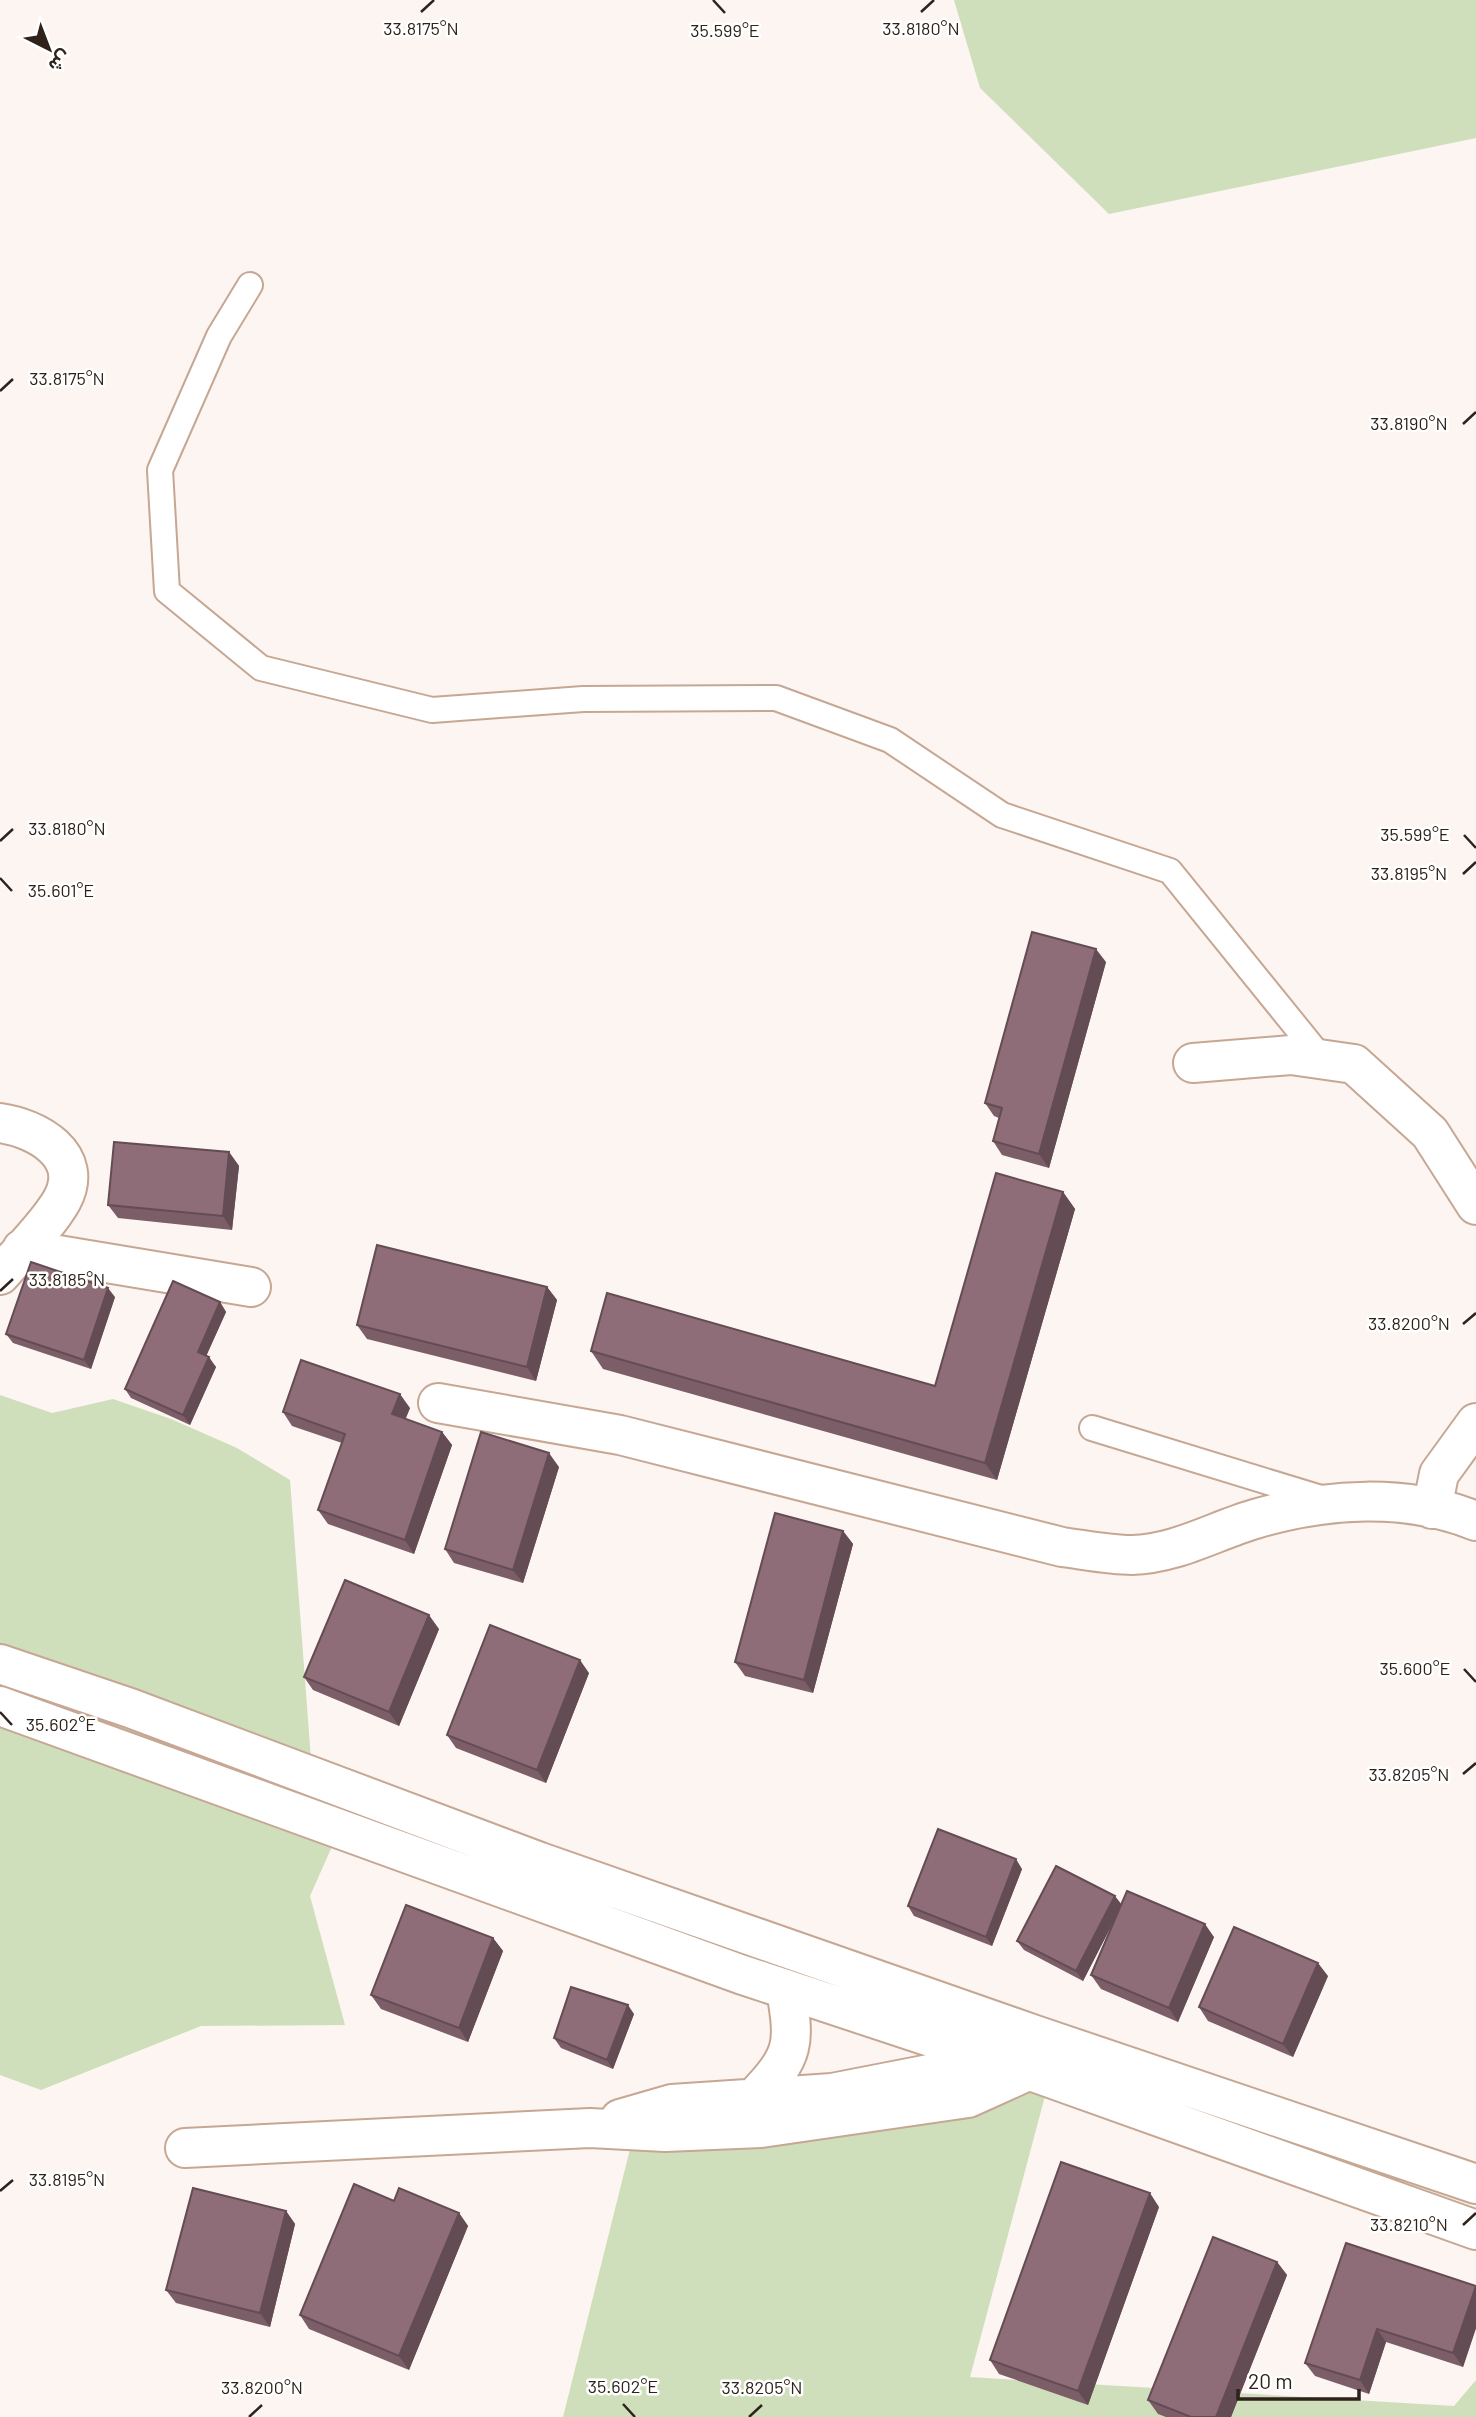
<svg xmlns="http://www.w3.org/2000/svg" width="1476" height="2417" font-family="Barlow,Vazirmatn,sans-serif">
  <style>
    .green { fill: #cfdfbc }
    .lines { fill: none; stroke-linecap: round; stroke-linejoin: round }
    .lane-casing { stroke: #c6a793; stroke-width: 28 }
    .street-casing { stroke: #c6a793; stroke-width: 42 }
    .lane { stroke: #fff; stroke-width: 24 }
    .street { stroke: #fff; stroke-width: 38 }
    .wall { fill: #7b5e67 }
    .shaded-wall { fill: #644c54 }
    .building { fill: #8f6d78; stroke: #644c54; stroke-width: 2 }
    .ticks { fill: none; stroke: #2e221a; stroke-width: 2.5 }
    .ticks-label { font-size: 18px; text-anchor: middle; fill: #2e221a; stroke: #fff; stroke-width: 5; stroke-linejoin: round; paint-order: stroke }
  </style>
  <rect width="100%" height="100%" fill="#fcf5f1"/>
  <path class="green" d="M954 0H1476V138L1109 214 980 88Z
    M0 1395 52 1413 113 1399 171 1419 237 1448 290 1480 312 1773 334 1842 310 1896 345 2025 201 2026 41 2090 0 2075Z
    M1049 2081 970 2377 1454 2406 1476 2380V2417H563L631 2145Z"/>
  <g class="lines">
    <g class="lane-casing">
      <path id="lane" d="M250 285 219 336 160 470 167 591 261 668 432 710 583 699 776 698 890 740 1002 815 1170 871 1323 1060
        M1092 1428 1324 1499"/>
    </g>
    <g class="street-casing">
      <path id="street" d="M1193 1063 1291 1055 1354 1064 1430 1133 1476 1205
        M0 1123C36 1128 86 1155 62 1200 48 1225 19 1253 0 1275
        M22 1249 251 1287
        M438 1403 620 1435 1062 1547C1085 1550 1109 1555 1132 1555 1176 1554 1214 1531 1255 1519 1326 1498 1406 1493 1476 1521
        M1432 1509 1439 1474 1476 1423
        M0 1664 130 1708 540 1862 1035 2035 1476 2184
        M0 1706 740 1974 1000 2060 1476 2230
        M756 2096C795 2055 795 2044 786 1989
        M620 2119 672 2104 832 2093 996 2061
        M185 2148 590 2128 665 2132 761 2128 968 2098 1041 2065"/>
    </g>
    <use href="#lane" class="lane"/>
    <use href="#street" class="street"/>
  </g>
  <path class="wall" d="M1106 962 1049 1168 1002 1155 993 1141 999 1118 994 1116 985 1103Z
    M229 1152 239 1166 232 1230 118 1218 108 1205Z
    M1063 1192 1075 1209 997 1480 603 1369 591 1351 935 1386Z
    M547 1287 557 1300 536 1381 367 1339 357 1325Z
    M115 1297 91 1369 13 1343 6 1334Z
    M220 1302 226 1312 206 1356 216 1367 190 1425 131 1398 125 1389Z
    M410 1408 405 1419 442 1432 452 1445 414 1554 328 1524 318 1510 342 1443 292 1426 283 1412Z
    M559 1467 523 1583 454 1563 445 1549Z
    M843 1531 853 1544 813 1693 745 1676 735 1662Z
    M439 1629 399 1726 313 1690 304 1677Z
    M589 1673 546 1783 456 1748 447 1735Z
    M1022 1869 992 1946 914 1916 908 1906Z
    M1121 1905 1214 1937 1178 2022 1101 1989 1091 1975 1118 1913 1083 1981 1024 1950 1017 1941Z
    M493 1938 503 1951 468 2042 381 2009 371 1995Z
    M1328 1976 1293 2057 1208 2021 1199 2007Z
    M634 2014 613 2069 561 2048 554 2038Z
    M394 2201 459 2213 468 2226 409 2370 309 2329 300 2315Z
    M1159 2207 1088 2405 999 2374 990 2360Z
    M286 2211 295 2224 270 2327 176 2303 166 2290Z
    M1346 2243 1476 2286V2328L1463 2367 1386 2342 1369 2394 1315 2376 1305 2363Z
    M1277 2262 1287 2275 1231 2417H1166L1158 2414 1148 2400Z"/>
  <path class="shaded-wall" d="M1096 949 1106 962 1049 1168 1039 1154Z
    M229 1152 239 1166 232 1230 223 1216Z
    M1063 1192 1075 1209 997 1480 985 1463Z
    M547 1287 557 1300 536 1381 527 1367Z
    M108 1288 115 1297 91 1369 84 1360Z
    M220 1302 226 1312 204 1361 198 1352Z
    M209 1357 216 1367 190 1425 183 1415Z
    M400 1394 410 1408 402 1428 392 1414Z
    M442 1432 452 1445 414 1554 405 1540Z
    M549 1453 559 1467 523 1583 513 1570Z
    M843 1531 853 1544 813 1693 804 1680Z
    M429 1615 439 1629 399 1726 389 1712Z
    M580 1660 589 1673 546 1783 537 1770Z
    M1016 1859 1022 1869 992 1946 986 1937Z
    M1115 1896 1122 1905 1083 1981 1076 1971Z
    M1205 1924 1214 1937 1178 2022 1169 2008Z
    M493 1938 503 1951 468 2042 459 2028Z
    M1318 1963 1328 1976 1293 2057 1283 2044Z
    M628 2005 634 2014 613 2069 607 2060Z
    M1150 2193 1159 2207 1088 2405 1078 2391Z
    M286 2211 295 2224 270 2327 260 2313Z
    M459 2213 468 2226 409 2370 399 2356Z
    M1277 2262 1287 2275 1231 2417H1216Z
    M1476 2286V2328L1463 2367 1453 2353Z
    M1377 2329 1386 2342 1369 2394 1360 2380Z"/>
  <path class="building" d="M1032 932 1096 949 1039 1154 993 1141 1002 1108 985 1103Z
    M114 1142 229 1152 223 1216 108 1205Z
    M996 1173 1063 1192 985 1463 591 1351 607 1293 935 1386Z
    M377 1245 547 1287 527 1367 357 1325Z
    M31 1262 108 1288 84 1360 6 1334Z
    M173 1281 220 1302 198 1352 209 1357 183 1415 125 1389Z
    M301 1360 400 1394 392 1414 442 1432 405 1540 318 1510 345 1434 283 1412Z
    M481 1432 549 1453 513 1570 445 1549Z
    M775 1513 843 1531 804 1680 735 1662Z
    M345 1580 429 1615 389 1712 304 1677Z
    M490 1625 580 1660 537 1770 447 1735Z
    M938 1829 1016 1859 986 1937 908 1906Z
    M1056 1866 1115 1896 1076 1971 1017 1941Z
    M1127 1891 1205 1924 1169 2008 1091 1975Z
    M406 1905 493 1938 459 2028 371 1995Z
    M1234 1927 1318 1963 1283 2044 1199 2007Z
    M571 1987 628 2005 607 2060 554 2038Z
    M1061 2162 1150 2193 1078 2391 990 2360Z
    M354 2184 394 2201 399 2188 459 2213 399 2356 300 2315Z
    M193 2188 286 2211 260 2313 166 2290Z
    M1213 2237 1277 2262 1216 2417H1191L1148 2400Z
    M1346 2243 1476 2286 1453 2353 1377 2329 1360 2380 1305 2363Z"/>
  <path class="ticks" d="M713 0 725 13M421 12 434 0M921 12 934 0M0 391 13 379M1463 424 1476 412M1464 835 1476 848M0 841 13 829M1463 874 1476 862M0 878 12 891M0 1291 13 1279M1463 1324 1476 1313M1464 1669 1476 1682M0 1712 12 1725M1463 1774 1476 1763M0 2191 13 2180M1463 2225 1476 2213M623 2404 635 2417M249 2417 262 2405M749 2417 762 2405"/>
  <g class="ticks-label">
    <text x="421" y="35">33.8175°N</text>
    <text x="921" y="35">33.8180°N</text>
    <text x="725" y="37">35.599°E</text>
    <text x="67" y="385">33.8175°N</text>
    <text x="1409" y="430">33.8190°N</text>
    <text x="67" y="835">33.8180°N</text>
    <text x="1415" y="841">35.599°E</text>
    <text x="1409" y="880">33.8195°N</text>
    <text x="61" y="897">35.601°E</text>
    <text x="67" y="1286">33.8185°N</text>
    <text x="1409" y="1330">33.8200°N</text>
    <text x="1415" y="1675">35.600°E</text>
    <text x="61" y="1731">35.602°E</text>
    <text x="1409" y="1781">33.8205°N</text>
    <text x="67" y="2186">33.8195°N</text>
    <text x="1409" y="2231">33.8210°N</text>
    <text x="623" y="2393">35.602°E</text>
    <text x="262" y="2394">33.8200°N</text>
    <text x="762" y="2394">33.8205°N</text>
  </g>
  <g transform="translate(49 49) rotate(138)" stroke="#ffffff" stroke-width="5" paint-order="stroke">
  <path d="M0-5L12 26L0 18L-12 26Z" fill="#2e221a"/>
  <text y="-10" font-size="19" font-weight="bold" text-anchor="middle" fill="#2e221a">ش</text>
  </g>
  <path d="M1238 2389v10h121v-10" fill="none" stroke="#2e221a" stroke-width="3.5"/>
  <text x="1248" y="2389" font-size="21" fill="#2e221a" stroke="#ffffff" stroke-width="5" paint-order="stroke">20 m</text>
</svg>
